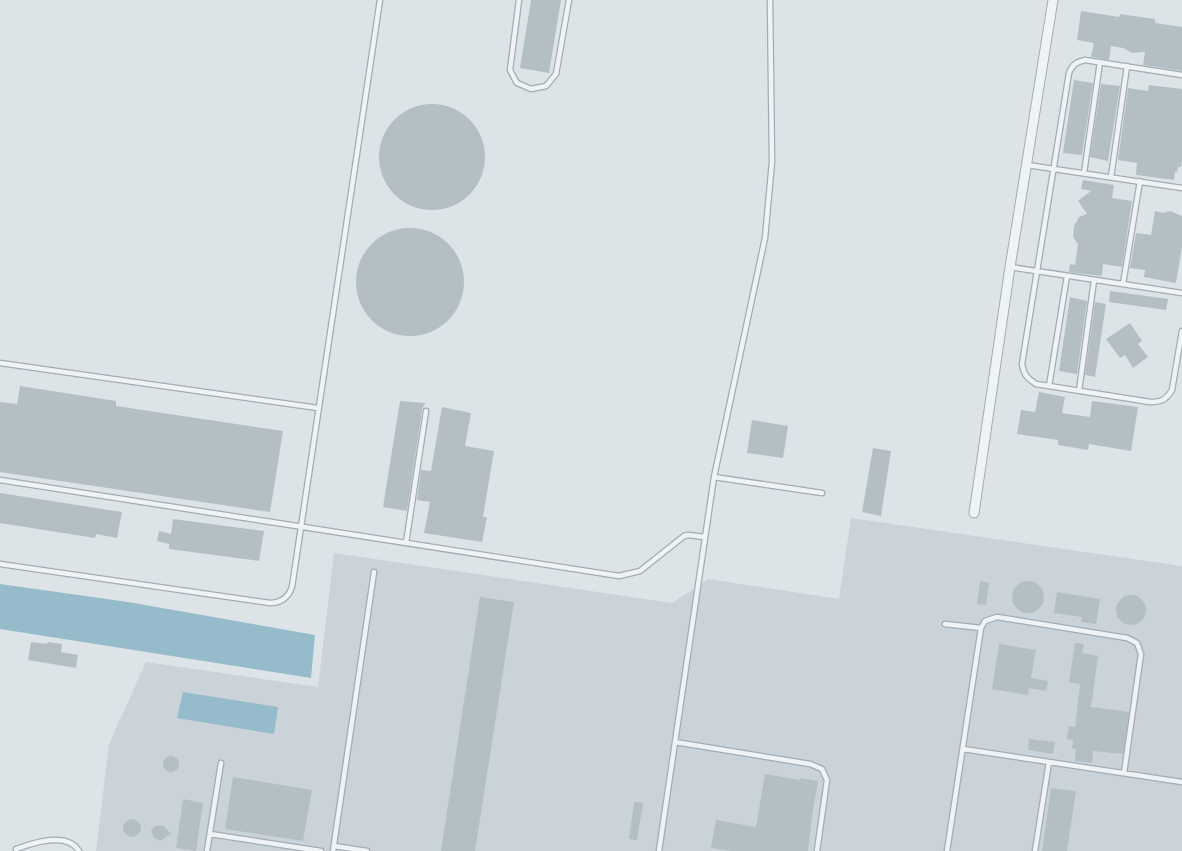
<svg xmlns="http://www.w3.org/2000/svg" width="1182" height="851" font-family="'PT Sans Narrow',sans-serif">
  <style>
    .built { fill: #cbd3da }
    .water { fill: #96bbca }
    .building { fill: #b4bec5 }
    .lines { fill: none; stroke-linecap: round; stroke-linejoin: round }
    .service-casing { stroke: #a2acb2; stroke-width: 7 }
    .minor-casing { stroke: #a2acb2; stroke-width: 11 }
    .service { stroke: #f0f3f6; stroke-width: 4.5 }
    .minor { stroke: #f0f3f6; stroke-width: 9 }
  </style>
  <rect width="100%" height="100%" fill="#dde4e8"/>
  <path class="built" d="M851 518 1182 566V851H96L109 744 146 662 318 687 334 553 672 603 708 579 839 599Z"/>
  <path class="water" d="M0 584 128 602 315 635 311 678 0 629Z
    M183 692 278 707 274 734 177 718Z"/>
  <path class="building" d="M531 0H561L549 73 520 68Z
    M1081 11 1119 17 1120 14 1155 19V23L1182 27V71L1143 65 1145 52 1132 53 1123 48 1111 46 1109 60 1091 57 1094 43 1077 40Z
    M1074 80 1093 83 1082 155 1063 153Z
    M1101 84 1120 86 1108 161 1090 157Z
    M1149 85 1182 89V161L1181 167H1178L1177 172H1175L1174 180 1136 175 1137 163 1118 160 1128 88 1148 91Z
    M379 157a53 53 0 1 1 106 0a53 53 0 1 1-106 0Z
    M1083 180 1114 185 1112 198 1132 201 1122 267 1103 264 1102 276 1069 272 1070 264 1075 265 1078 244 1073 237 1074 226 1079 217 1087 214 1078 201 1091 191 1081 189Z
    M1155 211 1163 213 1170 211 1182 216V247L1176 283 1144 277 1145 270 1130 268 1136 233 1151 235Z
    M356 282a54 54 0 1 1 108 0a54 54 0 1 1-108 0Z
    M1110 291 1168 299 1166 310 1109 302Z
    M1070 297 1087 301 1077 374 1059 371Z
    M1095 302 1106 304 1095 377 1085 375Z
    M1130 323 1142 341 1138 344 1148 357 1133 368 1125 355 1120 358 1106 339Z
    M20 386 116 401V406L283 431 270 512 0 472V402L17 404Z
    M1039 392 1065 397 1062 413 1090 417 1092 401 1138 407 1131 451 1089 444 1088 450 1058 445V440L1017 434 1021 410 1035 412Z
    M400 401 425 403 422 410 407 511 383 507Z
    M442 407 471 413 465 446 494 451 483 517H487L482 542 424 533 430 502 417 500 421 470 431 471Z
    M752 420 788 426 783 458 747 453Z
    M873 448 891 451 881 516 862 512Z
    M0 493 122 512 117 538 96 534 95 538 0 523Z
    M173 519 264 531 259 561 169 549V544L157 541 159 531 171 534Z
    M980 581 989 583 986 605 977 604Z
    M1012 597a16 16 0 1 1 32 0a16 16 0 1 1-32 0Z
    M1057 592 1100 599 1096 624 1081 622 1082 617 1054 613Z
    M1116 610a15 15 0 1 1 30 0a15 15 0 1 1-30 0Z
    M480 597 514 602 475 851H441Z
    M31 642 47 644 48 642 62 644 61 652 78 655 76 668 28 660Z
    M1075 643 1084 644 1082 653 1098 656 1091 707 1129 712 1123 754 1093 751 1092 763 1075 761 1076 749 1072 748 1073 740 1067 739 1069 726 1075 727 1080 684 1069 682Z
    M999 644 1036 650 1031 678 1048 681 1046 691 1029 688 1028 695 992 689Z
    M1029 739 1055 742 1053 754 1028 750Z
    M163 764a8 8 0 1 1 16 0a8 8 0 1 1-16 0Z
    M765 774 800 780V778L818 781 812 816 808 851H731L711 848 716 820 756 827Z
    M233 777 312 790 303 841 225 829Z
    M1051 788 1076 791 1067 851H1042Z
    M183 799 203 803 196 851 176 848Z
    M634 802 643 803 637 840 629 839Z
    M123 828a9 9 0 1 1 18 0a9 9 0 1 1-18 0Z
    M159 825 164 826 171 834 160 841 154 838 151 831 154 827Z"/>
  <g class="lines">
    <g class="service-casing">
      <path id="service" d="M519 0 510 70 517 83 531 89 546 86 556 74 569 0
        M1182 75 1085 60C1076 62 1072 65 1069 73L1022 364C1024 375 1027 378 1036 384L1150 402C1161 402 1166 400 1172 390L1182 331
        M1027 165 1182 188
        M1084 173 1100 62
        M1111 177 1127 66
        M1010 267 1182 293
        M1123 284 1140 181
        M0 363 318 408
        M1049 386 1067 276
        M1079 391 1094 280
        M714 477 822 493
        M0 480 619 576 640 571 684 536 688 535 705 537
        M406 543 426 411
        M0 564 270 603C281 603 288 598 292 587L380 0
        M945 624 981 628
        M675 742 810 764 822 769 827 780 817 851
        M963 749 1182 782
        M210 834 321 851
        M334 846 367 851
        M16 849C33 843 67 831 79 851
        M207 851 221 763
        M333 851 374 572
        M659 851 714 477 765 238 772 162 770 0
        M947 851 981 628 985 621 997 617 1127 638 1137 643 1141 654 1124 773
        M1035 851 1049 762"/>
    </g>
    <g class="minor-casing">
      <path id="minor" d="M974 513 1010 267 1053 0"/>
    </g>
    <use href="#service" class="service"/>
    <use href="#minor" class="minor"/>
  </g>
</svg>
